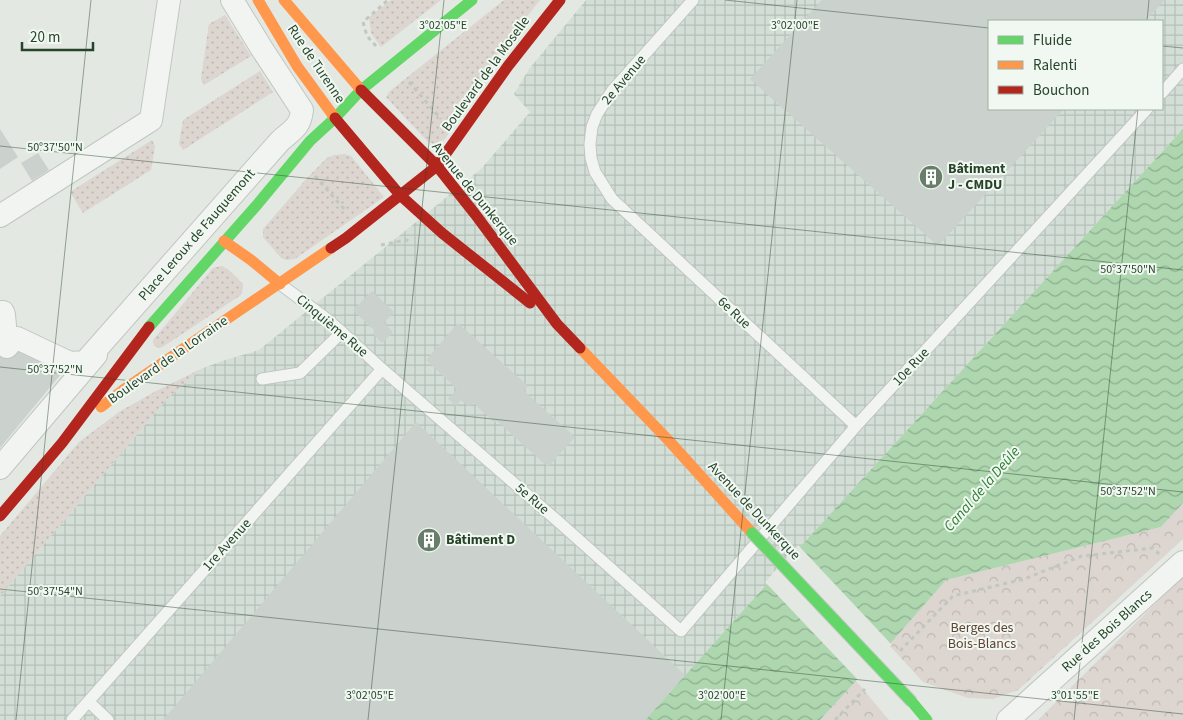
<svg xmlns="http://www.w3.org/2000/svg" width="1183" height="720" font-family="'Source Sans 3',sans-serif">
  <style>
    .industrial { fill: url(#industrial-grid); fill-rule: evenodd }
    .grass { fill: url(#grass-dots) }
    .park { fill: url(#park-crowns) }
    .water { fill: url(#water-waves) }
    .pier { fill: #e3e8e3 }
    .building { fill: #cbd1cc }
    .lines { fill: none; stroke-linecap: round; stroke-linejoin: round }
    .lane-casing { stroke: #c1c6c1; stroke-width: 13 }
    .street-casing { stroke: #c1c6c1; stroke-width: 24 }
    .path { stroke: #c0c8c1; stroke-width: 3; stroke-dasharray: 4 4; stroke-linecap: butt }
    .lane { stroke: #f2f4f2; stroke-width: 11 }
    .street { stroke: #f2f4f2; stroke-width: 22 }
    .fast { stroke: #63d668; stroke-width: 11 }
    .slow { stroke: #ff974d; stroke-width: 11 }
    .jam { stroke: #b3261e; stroke-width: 11 }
    .fast-bridge-casing { stroke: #bec6c0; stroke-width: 13; stroke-linecap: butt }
    .fast-bridge { stroke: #63d668; stroke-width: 11 }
    .ticks { fill: none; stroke: #27442b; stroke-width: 1; stroke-opacity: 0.45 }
    .labels { text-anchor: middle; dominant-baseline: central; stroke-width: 4; stroke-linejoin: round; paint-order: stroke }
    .street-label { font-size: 14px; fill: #27442b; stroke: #f0f8f1 }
    .poi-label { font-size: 14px; font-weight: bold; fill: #27442b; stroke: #f0f8f1; text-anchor: start }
    .park-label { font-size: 14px; fill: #614233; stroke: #f0f8f1 }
    .water-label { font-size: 15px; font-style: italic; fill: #2c7d32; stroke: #f0f8f1 }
    .ticks-label { font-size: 12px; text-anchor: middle; fill: #27442b; stroke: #f0f8f1; stroke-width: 4; stroke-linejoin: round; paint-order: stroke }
  </style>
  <defs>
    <pattern id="industrial-grid" width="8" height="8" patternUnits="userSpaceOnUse" patternTransform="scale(1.25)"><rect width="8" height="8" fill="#d3dfd6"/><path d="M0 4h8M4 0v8" fill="none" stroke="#b5c1b8"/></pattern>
    <pattern id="grass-dots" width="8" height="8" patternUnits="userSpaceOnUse" patternTransform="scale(1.25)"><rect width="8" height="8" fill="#dcd5d0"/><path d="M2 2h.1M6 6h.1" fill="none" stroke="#bdb8b3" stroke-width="1.8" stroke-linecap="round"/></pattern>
    <pattern id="park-crowns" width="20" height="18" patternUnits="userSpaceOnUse" patternTransform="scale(1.25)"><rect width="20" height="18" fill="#dcd5d0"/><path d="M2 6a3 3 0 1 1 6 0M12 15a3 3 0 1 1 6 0" fill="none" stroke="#bdb8b3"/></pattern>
    <pattern id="water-waves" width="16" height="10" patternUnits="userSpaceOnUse" patternTransform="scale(1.25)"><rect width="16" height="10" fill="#aed6af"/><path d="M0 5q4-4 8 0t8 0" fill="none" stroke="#8eaf8f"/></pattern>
  </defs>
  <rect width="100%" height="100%" fill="#e3e8e3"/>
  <path class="industrial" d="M586 0H1183V129L800 547 645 720H0V596L167 399 185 383 203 368 225 360 259 350 481 169 530 112 514 94 529 69ZM989 21H1162V109H989Z"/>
  <path class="grass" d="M391 0H441L381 47 371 33 369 17Z
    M504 0H540L501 50 445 139 435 144 428 142 386 97 390 91Z
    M225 15 251 56 204 85 201 79 209 24Z
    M260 71 273 92 183 150 179 144 183 120Z
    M152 140 155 146 151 170 83 213 70 192Z
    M345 154 351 156 384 197 295 259 286 260 281 258 263 237V229L308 177 327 158 334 155Z
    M222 266 229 270 243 284V288L241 295 164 346 160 348 154 346 153 340 213 268Z
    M203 368 185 383 167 399 0 596V536L79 442 119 412 156 391Z"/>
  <path class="park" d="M1183 503V539L1018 690 993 699 968 698 923 682 889 645 946 580 1161 527Z
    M1183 576V720H1038Z
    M856 681 889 720H820Z"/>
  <path class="water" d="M1183 129V503L1161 527 946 580 889 645 820 720H645L800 547Z"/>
  <path class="pier" d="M798 545 892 645 859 681 765 582Z"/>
  <path class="building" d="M822 0H1165L1145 21H989V109H1064L938 246 750 79Z
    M0 129 18 157 0 169Z
    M38 153 49 170 32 181 21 163Z
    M372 291 394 312 384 323 393 332 382 343 373 334 375 331 353 310Z
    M0 312 15 338 70 363 0 448Z
    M458 323 528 386 524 391 575 437 548 467 497 421 495 423 473 403 468 406 461 400 456 406 448 399 457 389 426 360Z
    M416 422 685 675 645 720H163Z"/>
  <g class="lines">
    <g class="lane-casing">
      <path id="lane" d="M693 0 612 91 597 114 592 127 590 144 591 158 595 172 612 199 856 426
        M1162 93 1183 69
        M280 284 323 316 342 332 382 369 560 523 681 631 856 426 1147 109
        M262 379 300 373 342 332
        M89 702 108 720
        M72 720 382 369"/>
    </g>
    <g class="street-casing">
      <path id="street" d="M0 216 151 120 169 0
        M0 312H3L4 315 7 347 15 338H17L70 363 85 362 280 141C292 130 300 128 302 110L262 49 232 0
        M0 468 96 355
        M1008 720 1183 562"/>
    </g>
    <path class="path" d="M376 46 367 36 363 22 388 0
      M409 82 441 119
      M315 176 344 209
      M381 245 406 240 412 242
      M900 651 953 596 1024 579 1082 556 1153 548 1159 554
      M835 720 865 689"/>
    <use href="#lane" class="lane"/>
    <use href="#street" class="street"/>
    <path class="fast" d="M149 327 256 206 310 141 335 118 361 90 472 0
      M912 702 927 720"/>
    <path class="slow" d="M258 0 297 66 335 118
      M284 0 361 90
      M224 241 251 260 280 284
      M580 348 671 443 752 533
      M101 407 123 390 331 248"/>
    <path class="jam" d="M361 90 437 166 475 214 557 324 580 348
      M335 118 400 195 442 233 530 303
      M331 248 346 238 437 166 508 66 560 0
      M0 516 62 443 149 327"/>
    <g class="fast-bridge-casing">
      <path id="fast-bridge" d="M752 533 912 702"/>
    </g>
    <use href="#fast-bridge" class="fast-bridge"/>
  </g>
  <path class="ticks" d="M725 0 989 28M1147 21 1149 0M1162 46 1183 48M0 146 1183 270M0 367 1183 492M0 589 1183 714M16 720 91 0M368 720 444 0M721 720 797 0M1074 720 1138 109"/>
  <defs>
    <g id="building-disc" transform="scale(1.25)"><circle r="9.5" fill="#697d6b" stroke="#f0f8f1"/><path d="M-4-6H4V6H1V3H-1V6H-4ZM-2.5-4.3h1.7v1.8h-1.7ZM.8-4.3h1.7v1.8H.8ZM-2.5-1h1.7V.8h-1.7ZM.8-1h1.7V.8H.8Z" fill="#fff"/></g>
  </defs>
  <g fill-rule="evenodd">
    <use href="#building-disc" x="931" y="177"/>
    <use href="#building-disc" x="429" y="540"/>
  </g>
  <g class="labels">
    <g class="street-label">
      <text transform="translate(316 64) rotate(56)">Rue de Turenne</text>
      <text transform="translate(486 74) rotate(-54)">Boulevard de la Moselle</text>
      <text transform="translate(624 80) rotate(-50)">2e Avenue</text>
      <text transform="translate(475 194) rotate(51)">Avenue de Dunkerque</text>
      <text transform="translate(197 235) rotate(-49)">Place Leroux de Fauquemont</text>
      <text transform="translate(734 313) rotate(43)">6e Rue</text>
      <text transform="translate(332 326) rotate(40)">Cinquième Rue</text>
      <text transform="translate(168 360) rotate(-35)">Boulevard de la Lorraine</text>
      <text transform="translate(911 367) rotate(-47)">10e Rue</text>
      <text transform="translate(532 499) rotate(41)">5e Rue</text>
      <text transform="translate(754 511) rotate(47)">Avenue de Dunkerque</text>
      <text transform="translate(227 545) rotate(-48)">1re Avenue</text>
      <text transform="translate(1107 631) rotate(-42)">Rue des Bois Blancs</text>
    </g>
    <g class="poi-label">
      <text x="948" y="169">Bâtiment<tspan x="948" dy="16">J - CMDU</tspan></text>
      <text x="446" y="540">Bâtiment D</text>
    </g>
    <g class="park-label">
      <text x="982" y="628">Berges des<tspan x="982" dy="16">Bois-Blancs</tspan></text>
    </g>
    <g class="water-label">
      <text transform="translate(982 489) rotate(-49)">Canal de la Deûle</text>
    </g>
  </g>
  <g class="ticks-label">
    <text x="443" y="29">3°02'05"E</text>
    <text x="795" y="29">3°02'00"E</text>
    <text x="55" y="151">50°37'50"N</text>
    <text x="1128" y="273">50°37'50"N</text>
    <text x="55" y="373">50°37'52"N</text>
    <text x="1128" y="495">50°37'52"N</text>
    <text x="55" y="595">50°37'54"N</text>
    <text x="370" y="699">3°02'05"E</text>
    <text x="722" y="699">3°02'00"E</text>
    <text x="1075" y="699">3°01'55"E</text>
  </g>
  <rect x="988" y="20" width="175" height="90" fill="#f0f8f1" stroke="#a0b0a2"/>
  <rect x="998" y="36" width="25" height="8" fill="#63d668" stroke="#a0b0a2"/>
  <text x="1033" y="45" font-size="15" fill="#27442b">Fluide</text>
  <rect x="998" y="61" width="25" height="8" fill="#ff974d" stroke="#a0b0a2"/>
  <text x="1033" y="70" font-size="15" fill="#27442b">Ralenti</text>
  <rect x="998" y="86" width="25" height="8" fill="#b3261e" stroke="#a0b0a2"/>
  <text x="1033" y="95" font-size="15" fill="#27442b">Bouchon</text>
  <path d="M22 42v8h71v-8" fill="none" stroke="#27442b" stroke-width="2.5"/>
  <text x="30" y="42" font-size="15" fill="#27442b" stroke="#f0f8f1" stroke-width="4" paint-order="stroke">20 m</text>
</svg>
